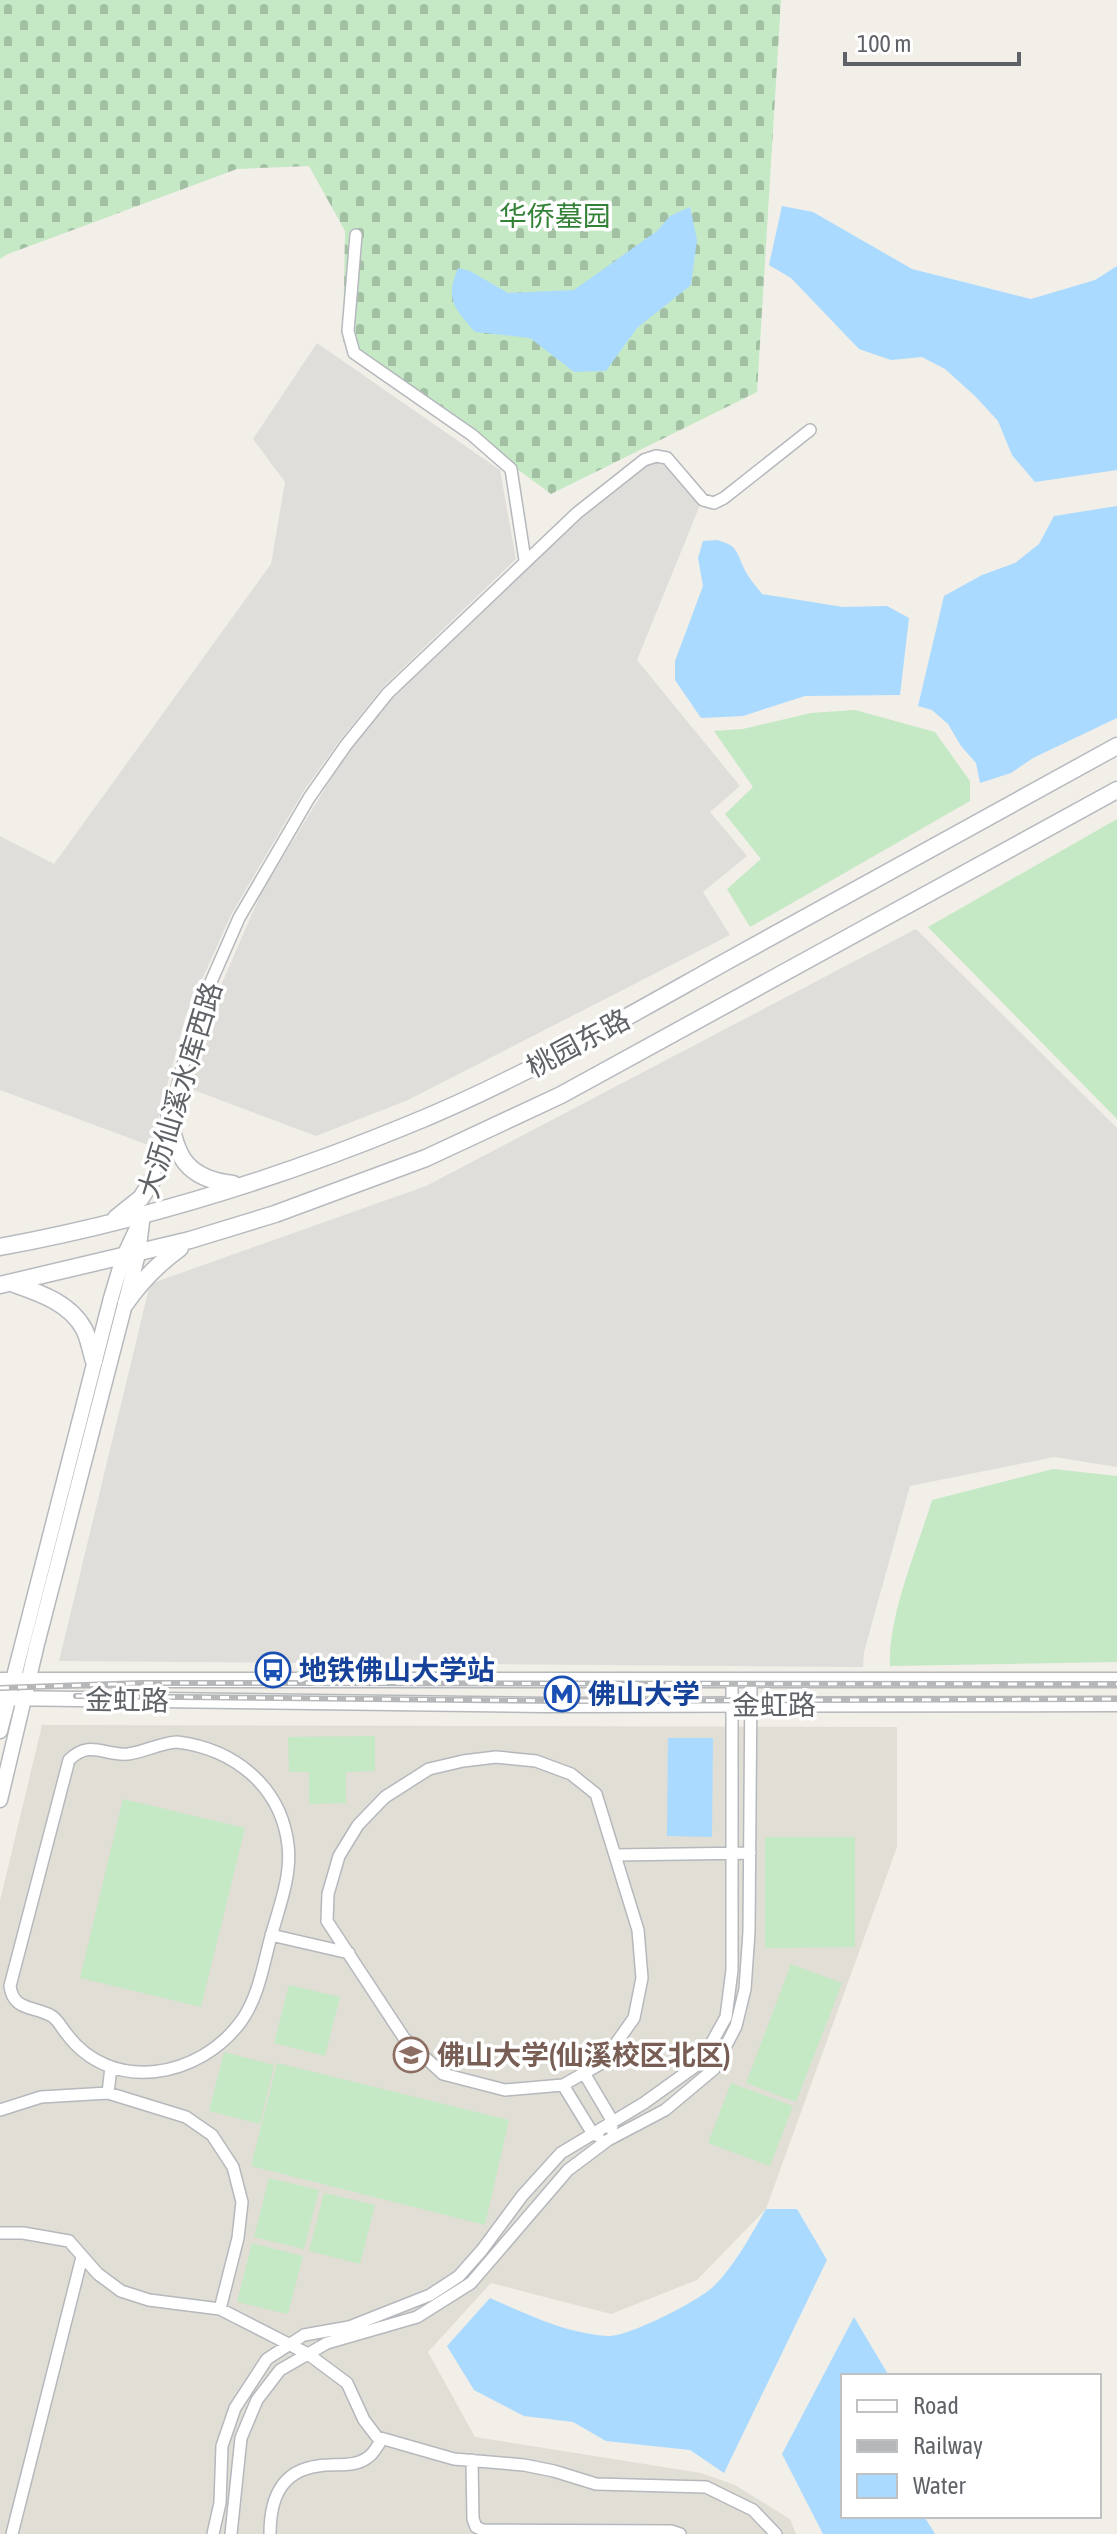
<svg xmlns="http://www.w3.org/2000/svg" width="1117" height="2534" font-family="'Asap Condensed','Noto Sans SC',sans-serif">
  <style>
    .industrial { fill: #e0deda }
    .education { fill: #e1ded6 }
    .grass { fill: #c5e8c5 }
    .cemetery { fill: url(#cemetery-stones) }
    .water { fill: #aadaff }
    .lines { fill: none; stroke-linecap: round; stroke-linejoin: round }
    .minor-casing { stroke: #b5b8bc; stroke-width: 14 }
    .tertiary-casing { stroke: #b5b8bc; stroke-width: 17 }
    .secondary-casing { stroke: #b6babf; stroke-width: 19 }
    .minor { stroke: #fff; stroke-width: 11 }
    .tertiary { stroke: #fff; stroke-width: 14 }
    .secondary { stroke: #fff; stroke-width: 16 }
    .rail-casing { stroke: #b6b7b8; stroke-width: 6 }
    .rail { stroke: #fff; stroke-width: 3; stroke-dasharray: 9; stroke-linecap: butt }
    .labels { text-anchor: middle; dominant-baseline: central; stroke-width: 7; stroke-linejoin: round; paint-order: stroke }
    .park-label { font-size: 28px; fill: #348238; stroke: #fff }
    .street-label { font-size: 28px; fill: #5f6368; stroke: #fff }
    .transit-label { font-size: 28px; font-weight: bold; fill: #164399; stroke: #fff; text-anchor: start }
    .education-label { font-size: 28px; font-weight: bold; fill: #785e54; stroke: #fff; text-anchor: start }
  </style>
  <defs>
    <pattern id="cemetery-stones" width="16" height="16" patternUnits="userSpaceOnUse" patternTransform="scale(2)"><rect width="16" height="16" fill="#c5e8c5"/><path d="M2 7V4a2 2 0 0 1 4 0v3zM10 15v-3a2 2 0 0 1 4 0v3z" fill="#a3c0a4"/></pattern>
  </defs>
  <rect width="100%" height="100%" fill="#f1efe8"/>
  <path class="industrial" d="M317 343 500 470 516 559 383 687 340 740 303 792 231 915 186 1015 151 1146 0 1090V836L54 864 271 564 285 482 253 439Z
    M652 461H664L700 505 637 660 740 786 710 812 747 856 703 892 730 935 408 1100 316 1136 186 1087 212 1006 262 891 345 756 392 699 528 564 579 517Z
    M916 929 1117 1128V1467L1054 1457 910 1486 864 1652 863 1667 59 1661 150 1284 426 1186Z"/>
  <path class="education" d="M42 1725 897 1727V1847L766 2209 697 2280 611 2314 491 2283 428 2352 475 2437 701 2473 735 2485 790 2519 796 2534H0V1901Z"/>
  <path class="grass" d="M855 710 935 732 970 781V801L750 927 727 889 761 859 725 814 753 787 714 731 743 729 811 713Z
    M1117 819V1119L928 927Z
    M1053 1469 1117 1476V1662L890 1666C888 1615 917 1550 932 1500Z
    M375 1736V1771L346 1772V1803L309 1804V1772H289L288 1737Z
    M123 1799 245 1828 201 2007 80 1978Z
    M765 1837H855V1947L765 1948Z
    M791 1964 842 1983 796 2102 746 2083Z
    M289 1985 340 1997 325 2056 274 2043Z
    M224 2052 274 2065 260 2124 209 2111Z
    M277 2063 509 2120 485 2225 251 2166Z
    M731 2083 793 2106 770 2166 708 2143Z
    M269 2178 319 2190 304 2249 254 2237Z
    M324 2193 375 2205 360 2264 309 2251Z
    M252 2243 303 2256 288 2314 237 2302Z"/>
  <path class="cemetery" d="M0 0H781L757 392 551 494 343 341 345 231 309 166 237 169 8 254 0 259Z"/>
  <path class="water" d="M782 206 813 212 912 269 1031 299 1095 280 1117 266V470L1035 482 1012 455 998 421 975 396 945 369 922 357 891 360 859 349 791 278 769 265Z
    M690 207 697 240 691 285 637 328 606 371 574 372 530 338 475 332C454 308 445 300 458 268L470 271 508 293 574 290 657 231 670 216Z
    M1117 506V718L1033 758 1011 773 980 783 976 763 961 746 948 724 932 710 918 706 944 596 982 575 1015 563 1039 544 1054 516Z
    M717 540C736 545 736 550 743 566 747 576 755 585 762 594L843 607 887 606 909 618 900 695 805 696 743 716 701 718 675 680V661L703 586 698 558 703 541Z
    M668 1738H713L712 1837 667 1836Z
    M766 2209H797L827 2260 724 2473 690 2450 606 2441 573 2422 524 2416 474 2390 447 2346 490 2298C529 2315 565 2333 608 2336 628 2337 699 2301 714 2286 735 2265 751 2235 766 2209Z
    M854 2317 889 2376H843V2516H924L935 2534H823L782 2454Z"/>
  <g class="lines">
    <g class="minor-casing">
      <path id="minor" d="M356 235 348 331 354 353 472 435 511 469 525 560
        M152 1183 196 1016 239 918 309 798 346 745 388 693 577 513 644 460 656 456 667 458 703 500 714 503 724 498 810 430
        M177 1742C234 1749 281 1786 288 1845 292 1876 278 1910 270 1940 263 1967 258 1997 242 2020 201 2078 111 2095 66 2033 61 2027 57 2018 50 2015 32 2006 13 2010 10 1986L69 1760C90 1739 104 1756 128 1754 145 1752 159 1743 177 1742Z
        M496 1757 536 1761 571 1774 596 1794 638 1930 642 1978 634 2018 602 2063 563 2085 505 2090 443 2074 404 2038 327 1921 328 1894 339 1856 358 1825 385 1797 429 1769 463 1761Z
        M615 1855 750 1853
        M271 1935 349 1953
        M584 2073 613 2122 611 2129
        M563 2085 593 2134 598 2136
        M108 2093 111 2067
        M0 2110 41 2097 108 2093 186 2117 212 2135 233 2167 242 2202 238 2238 220 2309
        M0 2233H23L69 2241 98 2274 121 2291 149 2300 220 2309 308 2354 347 2383 364 2420 377 2437 454 2459 524 2465 554 2471 596 2484 706 2487 753 2510 776 2534
        M472 2460 473 2519 476 2527 483 2530 671 2531 680 2534
        M12 2534 82 2257
        M213 2534 220 2503 222 2446 235 2408 267 2359 304 2335 349 2327 430 2295 459 2276 482 2250 522 2196 561 2153 644 2103 701 2062 726 2017 732 1970V1679
        M231 2534 241 2438 257 2400 280 2370 327 2343 417 2317 471 2283 568 2170 608 2140 665 2110 714 2069 736 2026 745 1989 749 1932 751 1679
        M270 2534C270 2500 280 2471 318 2466 334 2463 353 2468 367 2458 374 2454 378 2445 382 2439"/>
    </g>
    <g class="tertiary-casing">
      <path id="tertiary" d="M0 1680H1117
        M0 1698 546 1705 1117 1704
        M0 1731 111 1298 123 1258 138 1226
        M0 1800 37 1644 138 1254 143 1214"/>
    </g>
    <g class="secondary-casing">
      <path id="secondary" d="M169 1113C175 1157 187 1179 233 1184
        M116 1218 141 1198 153 1179
        M0 1247C140 1221 277 1179 408 1125 519 1080 623 1019 727 961 857 889 987 817 1117 746
        M14 1284C40 1293 70 1303 84 1329 89 1339 91 1352 94 1361
        M0 1285 190 1240 275 1214 426 1158 561 1095 1117 790
        M126 1303C141 1281 158 1264 180 1248"/>
    </g>
    <use href="#minor" class="minor"/>
    <use href="#tertiary" class="tertiary"/>
    <use href="#secondary" class="secondary"/>
    <g class="rail-casing">
      <path id="rail" d="M0 1688 142 1683 1117 1684
        M76 1696 563 1701 1117 1699"/>
    </g>
    <use href="#rail" class="rail"/>
  </g>
  <defs>
    <g id="bus-ring" transform="scale(1.8)"><circle r="9.5" fill="#fff" stroke="#1a4fb4" stroke-width="1.5"/><path d="M-5-6H5V4H4V6H2V4H-2V6H-4V4H-5ZM-3.5-4V0h7V-4ZM-3.5 1.2v1.5H-2V1.2ZM2 1.2v1.5H3.5V1.2Z" fill="#1a4fb4"/></g>
    <g id="metro-ring" transform="scale(1.8)"><circle r="9.5" fill="#fff" stroke="#1a4fb4" stroke-width="1.5"/><path d="M-5.5 5V-5H-3L0 0L3-5H5.5V5H3V-.5L0 4L-3-.5V5Z" fill="#1a4fb4"/></g>
    <g id="university-ring" transform="scale(1.8)"><circle r="9.5" fill="#fff" stroke="#8d6e63" stroke-width="1.5"/><path d="M0-5L7-2L0 1L-7-2ZM-4 1L0 2.5L4 1V4Q0 6-4 4Z" fill="#8d6e63"/></g>
  </defs>
  <g fill-rule="evenodd">
    <use href="#bus-ring" x="273" y="1670"/>
    <use href="#metro-ring" x="562" y="1694"/>
    <use href="#university-ring" x="411" y="2055"/>
  </g>
  <g class="labels">
    <g class="park-label">
      <text x="555" y="216">华侨墓园</text>
    </g>
    <g class="street-label">
      <text transform="translate(578 1043) rotate(-28)">桃园东路</text>
      <text transform="translate(180 1090) rotate(-73)">大沥仙溪水库西路</text>
      <text transform="translate(127 1700) rotate(1)">金虹路</text>
      <text x="774" y="1705">金虹路</text>
    </g>
    <g class="transit-label">
      <text x="299" y="1670">地铁佛山大学站</text>
      <text x="588" y="1694">佛山大学</text>
    </g>
    <g class="education-label">
      <text x="437" y="2055">佛山大学(仙溪校区北区)</text>
    </g>
  </g>
  <rect x="841" y="2374" width="260" height="144" fill="#ffffff" stroke="#bfc1c3" stroke-width="2"/>
  <rect x="857" y="2400" width="40" height="12" fill="#ffffff" stroke="#bfc1c3" stroke-width="2"/>
  <text x="913" y="2414" font-size="24" fill="#5f6368">Road</text>
  <rect x="857" y="2440" width="40" height="12" fill="#b6b7b8" stroke="#bfc1c3" stroke-width="2"/>
  <text x="913" y="2454" font-size="24" fill="#5f6368">Railway</text>
  <rect x="857" y="2474" width="40" height="24" fill="#aadaff" stroke="#bfc1c3" stroke-width="2"/>
  <text x="913" y="2494" font-size="24" fill="#5f6368">Water</text>
  <path d="M845 52v12h174v-12" fill="none" stroke="#5f6368" stroke-width="4"/>
  <text x="857" y="52" font-size="24" fill="#5f6368" stroke="#ffffff" stroke-width="6" paint-order="stroke">100 m</text>
</svg>
